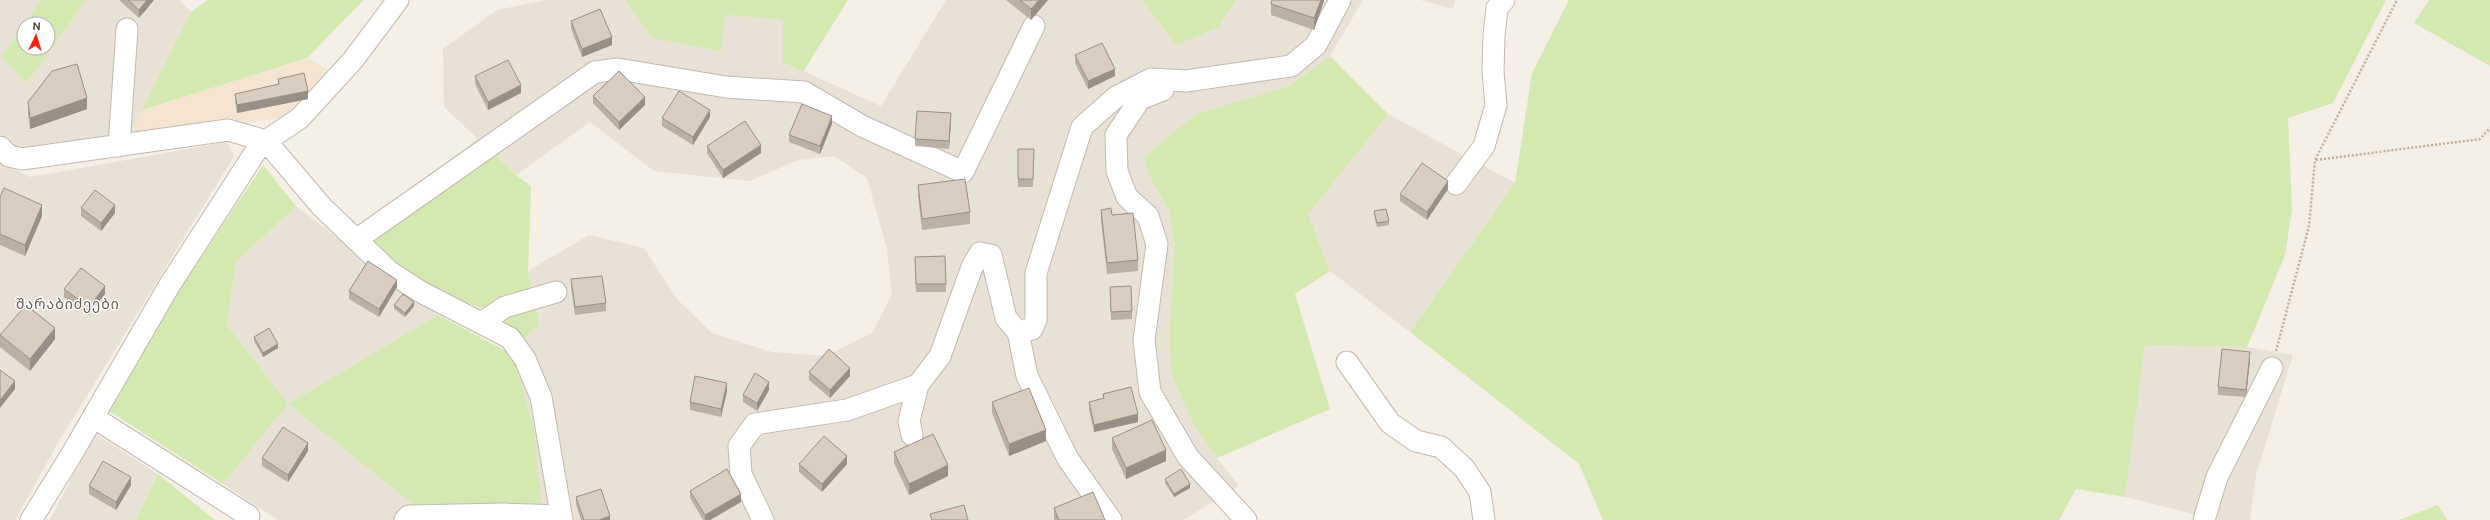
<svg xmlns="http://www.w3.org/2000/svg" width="2490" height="520" font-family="Ubuntu,'Noto Sans Georgian',sans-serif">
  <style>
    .residential { fill: #e8e1d5 }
    .commercial { fill: #f6e4d2 }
    .green { fill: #d4e9af }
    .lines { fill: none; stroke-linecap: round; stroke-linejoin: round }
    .minor-casing { stroke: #c3b9ad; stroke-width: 23 }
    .path { stroke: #c2b19a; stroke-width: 2.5; stroke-dasharray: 2 2; stroke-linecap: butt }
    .minor { stroke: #fff; stroke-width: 21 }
    .wall { fill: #bbb0a4 }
    .shaded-wall { fill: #989086 }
    .building { fill: #d9cdbf; stroke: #989086 }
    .labels { text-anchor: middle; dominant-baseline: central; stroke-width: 3; stroke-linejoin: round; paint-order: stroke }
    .quarter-label { font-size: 14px; letter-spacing: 1px; fill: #6b5c4d; stroke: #fff }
  </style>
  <rect width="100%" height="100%" fill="#f4efe7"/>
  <path class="residential" d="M0 0H41L1 57 27 83 86 0H179L191 12 130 135 25 153 3 138 0 134Z
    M548 0H625L652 38 720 50 725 15 783 20V62L881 106 946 0H1142L1176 45 1218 28 1236 0H1363L1330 56 1289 86 1196 114 1151 179 1169 211 1175 248 1169 334 1193 423 1217 458 1239 486 1183 520H541L510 353 539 324 528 271 589 235 644 248 676 298 712 333 772 352 826 356 872 333 892 295 887 249 867 178 834 156 798 160 750 181 654 171 590 122 516 175 444 107 443 49 497 10Z
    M1420 0H1455L1453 9Z
    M1388 114 1515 183 1410 332 1330 271 1308 214Z
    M227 142 234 156 59 441 15 520H0V163L30 177Z
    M296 206 438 315 288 404 434 520H278L223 484 288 404 227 325 236 262Z
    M2145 345 2247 347 2293 355 2256 475 2250 520H2218L2125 497Z
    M94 433 158 474 136 520H50Z"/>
  <path class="commercial" d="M307 58 331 71 295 115 242 124 130 135 142 110Z"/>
  <path class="green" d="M41 0H86L27 83 1 57 24 25V48H48V24H24Z
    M208 0H364L307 58 142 110 191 12Z
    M625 0H848L803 72 783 62V20L725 15 721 51 652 38Z
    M1142 0H1236L1218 28 1176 45Z
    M1569 0H2386L2333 103 2288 118 2292 210 2285 255 2247 347 2145 345 2125 497 2076 489 2059 520H1603L1579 464 1410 332 1515 183 1532 73Z
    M2429 0H2490V66L2414 23Z
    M1330 56 1388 114 1308 214 1330 271 1295 294 1330 409 1217 458 1193 423 1172 375 1169 334 1175 248 1169 211 1151 179 1144 158 1196 114 1289 86Z
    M478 139 516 175 531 186 528 271 539 324 525 338 484 309 424 287 356 229Z
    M263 165 296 206 236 262 227 325 288 404 438 315 510 353 516 365 534 430 542 508 417 507 288 404 223 484 109 411 161 317Z
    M158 474 215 520H136Z
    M2438 505 2447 520H2399Z"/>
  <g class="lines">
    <g class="minor-casing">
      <path id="minor" d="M1163 90 1140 99 1116 135 1117 171 1127 197 1148 216 1157 244 1144 340 1150 392 1188 457 1246 520
        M119 146 127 29
        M0 147 9 156 22 159 228 130 266 141 322 207 390 272 421 292 510 338 525 359 541 397 562 520
        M1456 184 1484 146 1496 105 1493 72 1494 35 1497 8 1504 0
        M356 240 595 72 618 69 726 87 804 92 862 126 963 172 1034 26
        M481 323 505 307 556 292
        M1018 332 1032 329 1036 320V273L1082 127 1116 97 1151 79 1186 81 1291 66 1316 45 1340 0
        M1347 362 1390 423 1416 441 1441 447 1464 468 1480 492 1484 520
        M93 417 249 516
        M912 435 909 421 918 385
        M31 520 70 457 169 286 256 151 266 141 300 118 353 60 398 0
        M405 520 409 516 503 514 561 516
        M763 520 741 474 739 446 755 424 847 410 918 385 940 356 972 267 980 253 991 255 1006 318 1018 332 1027 376 1068 459 1111 520
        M2204 520 2217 477 2272 368"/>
    </g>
    <path class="path" d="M2316 160 2480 139 2490 128
      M2276 351 2309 226 2315 160 2397 0"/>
    <use href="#minor" class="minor"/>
  </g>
  <path class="wall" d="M119 0H154L139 18Z
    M1006 0H1048L1031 20Z
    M1324 0 1314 30 1271 15V4Z
    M571 21 612 45 582 57 571 29Z
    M1075 55 1115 76 1088 89 1075 63Z
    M475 76 521 93 488 110 475 84Z
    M278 79 308 99 237 113 235 102V94L278 85Z
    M593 96 645 105 619 130 593 103Z
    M28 102 87 109 30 129 28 114Z
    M710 117 693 145 662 126V118Z
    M951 121 949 149 915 146V139Z
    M832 124 820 154 789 142V135Z
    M707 146 761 153 723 178 707 153Z
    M1018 149H1034L1033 187H1018Z
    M918 185 970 212V224L922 230 918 196Z
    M1448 189 1427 220 1400 201V194Z
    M0 197 42 216 25 256 0 245Z
    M81 208 115 213 101 231 81 216Z
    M1101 210 1112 215 1138 260V271L1107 274 1101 221Z
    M1374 211 1389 221V225L1377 227 1374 215Z
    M945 256 946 292H916L915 257Z
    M571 279 606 303V311L575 315 571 287Z
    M397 287 379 317 349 299V291Z
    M1110 287 1132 311V319L1111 320Z
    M64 289 105 294 89 315 64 297Z
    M394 305 414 306 405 317 394 309Z
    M0 335 55 339 30 371 0 347Z
    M254 337 278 348 263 357 254 341Z
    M2250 360 2246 397 2218 395V387Z
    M809 372 850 376 830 398 809 380Z
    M769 390 757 411 743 402V395Z
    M727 391 721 417 690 410V402Z
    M1103 394 1138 422 1094 432 1089 410V402L1103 399Z
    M992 402 1046 441 1009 456 992 413Z
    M1112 438 1166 461 1126 479 1112 449Z
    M308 451 288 482 262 466V458Z
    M894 452 948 476 909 495 894 463Z
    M799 464H847L822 492 799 472Z
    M1165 479 1190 488 1174 497 1165 483Z
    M131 485 116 510 89 494V486Z
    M690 491 741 502 710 520H703L690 498Z
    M576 497 610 520H581L576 505Z
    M1054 508 1105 520H1054Z"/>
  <path class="shaded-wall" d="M147 0H154L139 18V10Z
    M1039 0H1048L1031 20V9Z
    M1321 0H1324V1L1314 30V18Z
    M612 37V45L582 57V49Z
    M1115 69V76L1088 89V81Z
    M521 85V93L488 110V102Z
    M308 91V99L237 113V105Z
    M645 97V105L619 130V122Z
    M87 98V109L30 129V118Z
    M710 110V117L693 145V137Z
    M951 113V121L949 149V141Z
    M832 116V124L820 154V146Z
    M761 145V153L723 178V170Z
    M1448 181V189L1427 220V212Z
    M42 205V216L25 256V245Z
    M115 205V213L101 231V223Z
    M397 280V287L379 317V309Z
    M105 286V294L89 315V307Z
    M414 302V306L405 317V313Z
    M55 328V339L30 371V359Z
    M278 344V348L263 357V353Z
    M2250 352V360L2246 397V390Z
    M850 368V376L830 398V390Z
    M15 381V389L0 408V400Z
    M769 382V390L757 411V403Z
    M727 383V391L721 417V409Z
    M1138 414V422L1094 432V425Z
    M1046 430V441L1009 456V444Z
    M308 443V451L288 482V475Z
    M1166 450V461L1126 479V468Z
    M847 456V464L822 492V484Z
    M948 465V476L909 495V484Z
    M131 477V485L116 510V502Z
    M1190 484V488L1174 497V494Z
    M741 494V502L710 520H705V515Z
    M610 516V520H599Z"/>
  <path class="building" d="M128 0H147L139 10Z
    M1020 0H1039L1031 9Z
    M1272 0H1321L1314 18 1271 4Z
    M600 9 612 37 582 49 571 21Z
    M1102 43 1115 69 1088 81 1075 55Z
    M508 60 521 85 488 102 475 76Z
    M77 64 87 98 30 118 28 102 52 71Z
    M619 71 645 97 619 122 593 96Z
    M304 73 308 91 237 105 235 94 279 84 278 79Z
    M679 91 710 110 693 137 662 118Z
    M802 104 832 116 820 146 789 135Z
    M917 111 951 113 949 141 915 139Z
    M745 121 761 145 723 170 707 146Z
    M1018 149H1034L1033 179H1018Z
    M1422 163 1448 181 1427 212 1400 194Z
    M965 179 970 212 922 219 918 185Z
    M4 188 42 205 25 245 0 234V197Z
    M95 190 115 205 101 223 81 208Z
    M1111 208 1112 215 1133 213 1138 260 1107 263 1101 210Z
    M1386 209 1389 221 1377 223 1374 211Z
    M945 256 946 284H916L915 257Z
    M368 261 397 280 379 309 349 291Z
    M81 268 105 286 89 307 64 289Z
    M602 276 606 303 575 307 571 279Z
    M1131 286 1132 311 1111 312 1110 287Z
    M403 294 414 302 405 313 394 305Z
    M26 305 55 328 30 359 0 335Z
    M269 328 278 344 263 353 254 337Z
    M829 349 850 368 830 390 809 372Z
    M2222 349 2250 352 2246 390 2218 387Z
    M0 370 15 381 0 400Z
    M755 373 769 382 757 403 743 395Z
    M695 376 727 383 721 409 690 402Z
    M1131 387 1138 414 1094 425 1089 402 1104 398 1103 394Z
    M1029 388 1046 430 1009 444 992 402Z
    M1152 420 1166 450 1126 468 1112 438Z
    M283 427 308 443 288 475 262 458Z
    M933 434 948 465 909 484 894 452Z
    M824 436 847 456 822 484 799 464Z
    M103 461 131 477 116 502 89 486Z
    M727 469 741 494 705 515 690 491Z
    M1181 469 1190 484 1174 494 1165 479Z
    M601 489 610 516 599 520H584L576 497Z
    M1093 492 1105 520H1059L1054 508Z
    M964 505 968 520H932L930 514Z"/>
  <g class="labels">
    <g class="quarter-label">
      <text x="68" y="304">შარაბიძეები</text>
    </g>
  </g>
  <g transform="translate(36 36) rotate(4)"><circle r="19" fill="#ffffff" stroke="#b6b2af"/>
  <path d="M0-3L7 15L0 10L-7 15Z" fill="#ff2514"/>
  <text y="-6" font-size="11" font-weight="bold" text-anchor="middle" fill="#483f36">N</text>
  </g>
</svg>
